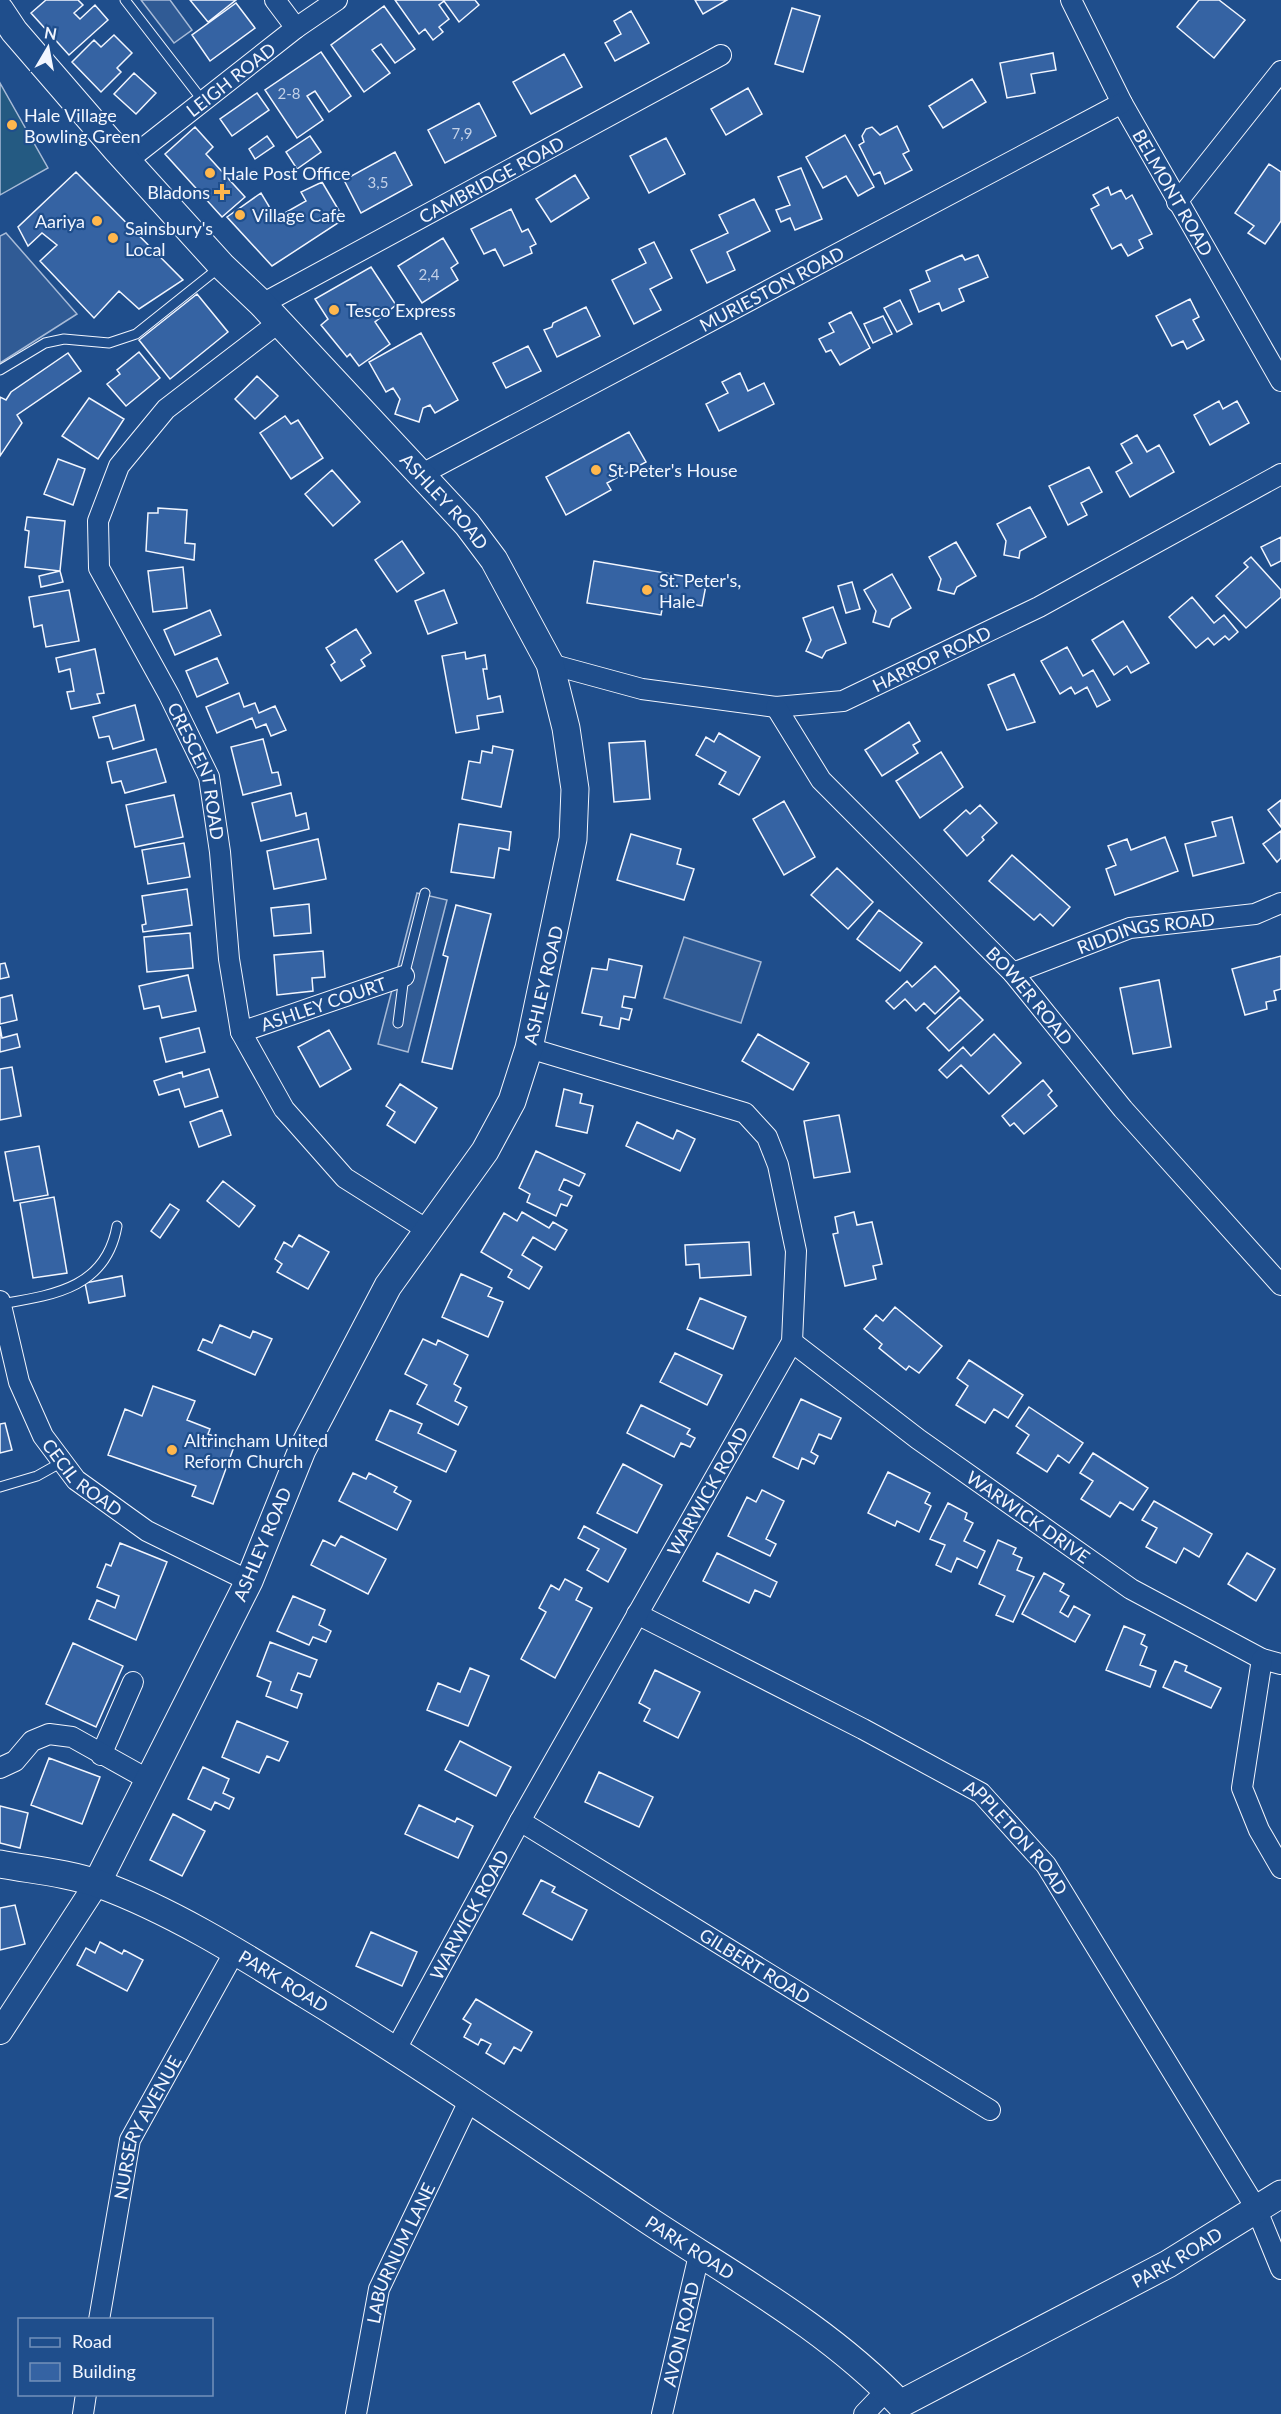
<svg xmlns="http://www.w3.org/2000/svg" width="1281" height="2414" font-family="Lato,sans-serif">
  <style>
    .pitch { fill: #245a82; stroke: #a8bbd7; stroke-width: 1.5 }
    .parking { fill: #305b95; stroke: #a8bbd7; stroke-width: 1.5 }
    .building { fill: #3563a3; stroke: #f2f6ff; stroke-width: 1.5 }
    .lines { fill: none; stroke-linecap: round; stroke-linejoin: round }
    .service-casing { stroke: #f2f6ff; stroke-width: 11 }
    .minor-casing { stroke: #f2f6ff; stroke-width: 22 }
    .tertiary-casing { stroke: #f2f6ff; stroke-width: 26 }
    .secondary-casing { stroke: #f2f6ff; stroke-width: 29 }
    .service { stroke: #1f4e8c; stroke-width: 9 }
    .minor { stroke: #1f4e8c; stroke-width: 20 }
    .tertiary { stroke: #1f4e8c; stroke-width: 24 }
    .secondary { stroke: #1f4e8c; stroke-width: 27 }
    .poi-dot { fill: #ffb74d; stroke: #1f4e8c; stroke-width: 2 }
    .labels { text-anchor: middle; dominant-baseline: central; stroke-width: 4.5; stroke-linejoin: round; paint-order: stroke }
    .number-label { font-size: 15px; fill: #c3d1e8 }
    .street-label { font-size: 18px; fill: #f2f6ff; stroke: #1f4e8c }
    .poi-label { font-size: 18px; fill: #f2f6ff; stroke: #1f4e8c; text-anchor: start }
  </style>
  <rect width="100%" height="100%" fill="#1f4e8c"/>
  <path class="pitch" d="M0 83 48 168 0 195Z"/>
  <path class="parking" d="M141 0H170L192 30 174 43Z
    M6 233 77 314 0 363V236Z
    M417 893 447 900 408 1052 378 1044Z
    M684 937 761 962 741 1023 664 998Z"/>
  <path class="building" d="M46 0H78L83 5 74 13 80 19 95 5 108 20 69 55 31 13Z
    M190 0H236L208 22Z
    M395 0H475L479 5 459 22 444 1 439 5 449 19 439 27 443 32 433 40 425 29 419 34Z
    M695 0H727L703 14Z
    M1199 0H1219L1245 20 1214 58 1177 27Z
    M236 3 255 28 210 61 192 35Z
    M384 6 415 49 395 63 381 44 372 50 390 73 364 92 331 45Z
    M792 8 820 16 803 72 775 64Z
    M631 11 649 43 615 61 605 43 621 34 614 21Z
    M114 35 132 53 117 68 121 72 101 92 72 62 94 40 101 47Z
    M321 52 351 96 329 112 315 91 307 96 323 120 297 138 265 90Z
    M1053 53 1056 70 1031 74 1035 93 1007 98 1000 63Z
    M564 54 582 87 531 114 513 82Z
    M134 73 156 93 136 114 114 94Z
    M972 79 986 102 943 128 929 106Z
    M748 88 762 114 726 135 711 109Z
    M257 93 269 110 232 136 220 119Z
    M479 103 496 136 445 163 428 130Z
    M897 126 909 151 903 154 912 170 885 184 880 172 874 175 859 145 864 142 862 136 866 129 872 127 880 135Z
    M195 127 213 147 206 154 245 197 222 217 165 154Z
    M845 135 874 187 858 196 846 176 823 188 806 157Z
    M267 136 274 146 255 159 249 149Z
    M310 136 321 152 297 169 286 152Z
    M666 138 685 174 649 193 630 156Z
    M395 152 412 185 361 213 344 180Z
    M1269 164 1281 172V221L1265 244 1248 233 1254 226 1235 213Z
    M801 168 822 219 795 230 790 218 781 222 776 210 790 205 778 177Z
    M76 172 183 280 139 309 119 291 94 318 40 261 57 245 42 233 28 246 18 227Z
    M575 175 589 198 551 222 536 199Z
    M322 182 344 219 272 266 227 217 261 193 276 218 306 201 301 192Z
    M1108 187 1111 195 1121 190 1126 199 1132 195 1152 234 1139 240 1143 248 1128 256 1121 244 1112 249 1091 209 1099 205 1093 195Z
    M754 199 770 231 727 252 735 270 707 283 691 250 728 233 719 215Z
    M511 209 522 232 528 229 536 244 530 247 532 253 504 266 495 249 484 254 471 229Z
    M443 238 458 263 451 268 458 280 422 303 398 266Z
    M654 242 672 278 650 289 661 310 634 324 612 280 646 263 639 249Z
    M962 255 965 260 978 255 988 277 959 289 964 301 942 311 939 303 919 312 910 290 930 281 926 271Z
    M371 267 396 305 375 322 390 344 359 366 350 354 347 357 321 325 328 319 315 299Z
    M197 294 228 332 170 379 139 340Z
    M1190 299 1199 317 1193 320 1204 340 1187 349 1183 341 1172 346 1156 316Z
    M900 300 912 324 897 332 884 308Z
    M586 307 600 336 557 357 544 330 552 327 553 323Z
    M851 312 870 348 840 365 831 350 826 352 819 339 834 332 829 323Z
    M883 316 892 334 873 343 864 324Z
    M421 333 458 400 435 413 430 405 423 408 419 422 395 414 400 399 393 388 386 392 369 362Z
    M528 346 541 371 506 388 493 363Z
    M139 352 160 378 126 406 107 384 120 374 117 370Z
    M68 353 81 371 17 415 22 423 0 456V397L6 400 11 392Z
    M740 373 748 391 764 383 774 404 719 431 706 404 728 393 722 382Z
    M257 376 278 396 255 419 235 399Z
    M89 398 124 419 98 459 62 436Z
    M1219 401 1223 409 1237 401 1249 423 1210 445 1194 415Z
    M285 416 291 424 298 420 323 458 291 479 260 433Z
    M629 432 646 462 607 483 611 490 566 515 546 477Z
    M1137 435 1147 452 1159 445 1174 472 1130 497 1116 472 1132 463 1121 444Z
    M58 459 85 469 73 505 44 494Z
    M1089 467 1102 492 1081 503 1087 515 1068 525 1049 486Z
    M332 470 360 502 333 526 305 494Z
    M1030 507 1046 537 1020 551 1019 558 1004 555 1006 541 997 524Z
    M158 508 187 510 185 543 195 544 194 560 146 551 148 513H158Z
    M27 517 65 521 60 571 25 567 29 531 25 530Z
    M1281 537V561L1271 566 1261 547Z
    M402 541 424 573 397 592 375 560Z
    M956 542 976 576 957 587 954 594 938 590 941 579 929 557Z
    M1251 557 1281 590V597L1246 628 1216 596 1248 567 1244 563Z
    M594 561 707 580 702 606 664 599 661 615 587 603Z
    M183 567 187 608 153 612 148 571Z
    M60 571 63 582 41 587 39 576Z
    M892 574 911 608 892 619 889 627 873 622 876 611 864 590Z
    M852 582 860 609 846 613 838 586Z
    M69 590 79 641 46 647 42 625 34 627 29 597Z
    M444 590 457 623 428 634 415 601Z
    M1192 597 1214 623 1224 615 1238 632 1229 640 1225 636 1214 645 1208 638 1196 648 1169 617Z
    M833 607 846 643 826 651 822 658 806 651 811 640 803 618Z
    M210 610 221 635 175 655 164 630Z
    M1123 621 1149 663 1131 673 1127 666 1114 675 1092 640Z
    M356 629 371 653 361 660 365 666 341 681 331 665 335 662 326 648Z
    M1067 647 1083 676 1093 670 1110 700 1097 707 1087 687 1075 694 1071 687 1060 694 1041 661Z
    M95 649 104 693 97 694 100 703 71 709 67 692 74 691 70 669 59 672 56 658Z
    M465 652 466 659 485 655 487 669H483L488 699 500 696 503 712 477 716 479 729 456 733 442 656Z
    M217 658 228 683 197 697 186 671Z
    M1014 674 1035 722 1007 730 988 685Z
    M239 693 244 707 255 703 259 713 275 706 286 730 271 736 266 724 256 728 252 718 217 733 206 707Z
    M135 705 144 740 113 749 109 736 99 738 93 717Z
    M909 722 920 741 913 745 918 753 882 776 865 750Z
    M719 733 760 757 739 795 719 784 726 772 696 755 706 737 714 742Z
    M263 739 272 773 278 772 281 785 243 795 231 747Z
    M645 741 650 799 614 802 609 743Z
    M493 746 513 750 501 807 462 799 469 761 480 763 482 751 492 753Z
    M156 749 166 782 125 793 121 781 112 783 107 762Z
    M941 752 963 787 920 818 896 781Z
    M291 793 296 816 306 813 309 829 261 841 252 803Z
    M174 795 183 837 135 847 126 805Z
    M1281 800V827L1268 810Z
    M784 801 815 857 784 875 753 819Z
    M980 805 997 823 982 837 984 840 967 856 944 830 966 810 970 814Z
    M1232 817 1244 863 1193 876 1185 844 1216 836 1212 822Z
    M459 824 511 832 509 850 499 848 494 878 451 872Z
    M1281 831V858L1277 862 1263 844Z
    M631 834 681 849 677 864 694 869 684 900 617 880Z
    M1165 837 1178 871 1115 895 1106 869 1116 865 1108 846 1127 839 1131 850Z
    M318 839 326 879 274 889 267 851Z
    M184 843 190 877 148 884 142 850Z
    M1012 855 1070 907 1053 926 1040 914 1034 920 989 881Z
    M837 868 873 902 848 929 811 895Z
    M187 889 192 925 143 932 142 925 146 924 142 896Z
    M309 904 311 933 274 936 271 908Z
    M456 905 491 914 452 1069 422 1062 448 957 443 955Z
    M879 910 922 943 900 971 857 939Z
    M190 933 193 968 147 972 144 937Z
    M323 951 325 977 312 978 313 991 277 995 274 955Z
    M1281 956V989L1274 991 1276 1000 1266 1002 1267 1009 1245 1015 1232 969Z
    M609 959 642 966 635 998 624 996 622 1007 632 1009 629 1020 621 1018 619 1029 600 1025 602 1017 582 1013 592 968 607 970Z
    M5 963 9 977 0 979V964Z
    M935 966 959 991 935 1014 924 1003 916 1011 905 999 894 1009 886 1001 907 981 912 987Z
    M188 975 196 1011 162 1018 159 1006 144 1009 139 986Z
    M1159 980 1171 1047 1133 1054 1120 988Z
    M12 995 17 1020 0 1024V998Z
    M960 997 983 1020 949 1051 927 1028Z
    M0 1026 2 1038 17 1034 20 1047 0 1052Z
    M199 1028 205 1052 166 1062 160 1038Z
    M329 1030 351 1069 320 1087 298 1047Z
    M758 1034 809 1063 793 1090 742 1061Z
    M994 1034 1021 1063 989 1094 961 1065 947 1078 939 1070 963 1047 971 1056Z
    M12 1067 21 1116 0 1120V1069Z
    M209 1069 218 1097 185 1107 179 1089 159 1095 154 1081 182 1072 183 1077Z
    M1043 1080 1052 1091 1048 1095 1057 1106 1024 1134 1014 1123 1010 1126 1002 1116Z
    M400 1084 437 1108 415 1143 387 1125 395 1112 386 1106Z
    M564 1089 582 1094 580 1103 593 1106 587 1133 556 1126Z
    M222 1110 231 1135 199 1147 190 1122Z
    M839 1115 850 1172 814 1178 804 1121Z
    M637 1122 673 1139 677 1130 695 1139 680 1171 626 1146Z
    M39 1146 48 1195 14 1201 5 1152Z
    M536 1151 585 1174 579 1186 564 1179 559 1190 572 1196 567 1206 561 1204 556 1216 527 1202 530 1194 519 1188Z
    M223 1181 255 1206 239 1227 207 1201Z
    M54 1197 67 1273 33 1278 20 1203Z
    M170 1204 179 1210 160 1238 151 1231Z
    M522 1212 549 1228 553 1222 567 1230 555 1250 533 1237 522 1255 542 1267 529 1289 508 1277 512 1270 481 1252 504 1213 517 1221Z
    M854 1212 857 1225 872 1222 882 1264 873 1266 876 1279 845 1286 833 1234 838 1233 835 1217Z
    M299 1235 329 1252 308 1289 277 1272 282 1264 275 1259 284 1242 292 1247Z
    M749 1242 751 1275 700 1278 699 1264 686 1265 685 1245Z
    M461 1274 492 1288 488 1296 503 1302 488 1337 442 1317Z
    M122 1276 125 1296 89 1303 85 1283Z
    M700 1298 746 1317 733 1349 687 1329Z
    M895 1307 942 1346 919 1373 909 1366 906 1370 879 1348 882 1344 864 1329 876 1315 883 1321Z
    M220 1325 250 1338 253 1331 272 1339 255 1375 198 1350 203 1339 212 1343Z
    M423 1339 436 1345 438 1340 468 1355 454 1384 461 1388 455 1401 467 1407 458 1425 417 1404 427 1385 405 1374Z
    M675 1353 722 1375 707 1405 660 1382Z
    M969 1360 1023 1395 1008 1418 994 1409 985 1423 956 1405 968 1386 957 1378Z
    M153 1386 195 1401 187 1420 210 1429 208 1434 235 1444 213 1504 192 1496 196 1486 108 1455 125 1409 142 1416Z
    M801 1399 841 1418 831 1439 819 1434 811 1452 818 1456 814 1464 802 1458 798 1469 773 1457Z
    M641 1405 690 1429 687 1434 695 1438 690 1447 681 1443 674 1457 627 1433Z
    M1029 1407 1083 1443 1069 1463 1058 1455 1047 1472 1017 1453 1029 1435 1016 1426Z
    M390 1410 422 1424 418 1433 456 1451 446 1472 376 1440Z
    M5 1423 12 1450 0 1453V1424Z
    M1093 1453 1148 1488 1133 1510 1120 1502 1110 1517 1081 1499 1093 1481 1080 1473Z
    M623 1464 662 1485 637 1533 597 1513Z
    M888 1472 930 1493 925 1503 931 1506 919 1532 897 1521 895 1526 868 1513Z
    M353 1473 366 1479 369 1473 397 1487 394 1492 411 1501 397 1530 339 1501Z
    M762 1490 784 1501 766 1539 776 1544 770 1556 728 1536 747 1497 756 1502Z
    M1154 1501 1212 1534 1199 1557 1184 1548 1176 1563 1146 1547 1157 1528 1142 1520Z
    M948 1503 967 1513 965 1519 973 1523 964 1541 985 1551 977 1568 957 1558 951 1572 936 1565 945 1545 930 1539Z
    M584 1526 626 1549 608 1582 587 1570 599 1549 578 1538Z
    M341 1536 386 1559 368 1594 311 1565 323 1540 335 1546Z
    M998 1540 1016 1548 1013 1554 1022 1558 1017 1570 1034 1577 1013 1622 996 1615 1005 1596 979 1584Z
    M120 1543 167 1562 136 1640 89 1619 97 1600 115 1608 119 1596 97 1587 106 1564 111 1566Z
    M717 1553 777 1582 770 1597 755 1590 749 1603 703 1581Z
    M1247 1553 1275 1569 1256 1601 1228 1584Z
    M1044 1573 1064 1584 1060 1591 1069 1596 1060 1612 1068 1617 1074 1606 1090 1615 1075 1642 1022 1614Z
    M565 1579 582 1588 576 1600 592 1608 555 1678 521 1659 546 1612 539 1608 551 1585 559 1590Z
    M293 1596 325 1610 319 1625 331 1631 326 1642 313 1637 309 1645 277 1631Z
    M1124 1626 1145 1635 1141 1644 1147 1647 1140 1665 1156 1671 1150 1687 1106 1670Z
    M270 1642 317 1660 310 1677 298 1673 291 1690 302 1694 297 1708 266 1696 271 1682 257 1676Z
    M73 1643 123 1666 96 1727 46 1704Z
    M1175 1661 1187 1666 1185 1671 1221 1688 1211 1708 1163 1687Z
    M470 1668 489 1676 468 1726 427 1710 438 1683 460 1692Z
    M655 1670 700 1692 678 1738 644 1721 650 1709 639 1703Z
    M237 1721 288 1742 279 1761 267 1756 259 1773 222 1757Z
    M460 1741 511 1767 496 1796 445 1770Z
    M49 1758 100 1777 82 1824 31 1805Z
    M203 1767 229 1779 223 1793 234 1798 229 1809 215 1802 211 1810 188 1799Z
    M599 1772 653 1797 639 1827 585 1802Z
    M419 1805 455 1822 457 1818 473 1826 458 1858 405 1834Z
    M0 1806 28 1813 20 1848 0 1843Z
    M173 1814 205 1831 182 1876 150 1860Z
    M541 1880 555 1887 552 1892 587 1910 572 1940 523 1914Z
    M15 1905 25 1944 0 1950V1908Z
    M371 1932 417 1952 402 1986 356 1966Z
    M100 1942 122 1954 124 1950 143 1960 127 1991 77 1965 86 1948 95 1953Z
    M476 1999 532 2032 521 2051 514 2047 504 2064 486 2053 491 2044 481 2039 478 2045 464 2037 471 2024 463 2019Z"/>
  <g class="lines">
    <g class="service-casing">
      <path id="service" d="M125 0 203 101
        M0 370 45 343 64 339 109 343 136 334 220 267
        M398 1023 404 976 425 893
        M1 1304C54 1295 106 1288 117 1226
        M0 1487 37 1476 62 1462"/>
    </g>
    <g class="minor-casing">
      <g id="minor">
        <path d="M275 0 296 28"/>
        <path id="s1" d="M1071 0 1122 103 1281 381"/>
        <path id="s2" d="M127 161 296 28 337 0"/>
        <path d="M1177 202 1281 71"/>
        <path id="s3" d="M262 304 721 55"/>
        <path id="s4" d="M278 323 166 409 119 466 98 521 99 568 169 695 209 777 220 852 229 959 241 1032 284 1109 345 1178 429 1231"/>
        <path id="s5" d="M420 475 1122 103"/>
        <path id="s6" d="M550 664 642 689 776 707 843 701 1039 607 1281 474"/>
        <path id="s7" d="M776 707 821 780 1013 973 1123 1109 1281 1285"/>
        <path id="s8" d="M1013 973 1130 928 1255 914 1281 903"/>
        <path id="s9" d="M241 1032 404 976"/>
        <path id="s10" d="M0 1301 19 1382 43 1436 76 1480 147 1531 249 1581"/>
        <path id="s11" d="M792 1342 918 1439 1131 1589 1262 1659 1281 1664"/>
        <path id="s12" d="M637 1614 863 1729 981 1793 1046 1865 1256 2208 1281 2269"/>
        <path d="M1262 1659 1242 1788 1259 1830 1281 1868"/>
        <path d="M101 1755 133 1682"/>
        <path d="M0 1768 15 1761 32 1741 49 1734 72 1737 149 1780"/>
        <path id="s13" d="M520 1821 990 2110"/>
        <path id="s14" d="M396 2049 520 1821 792 1342 796 1251 778 1165 767 1137 745 1113 529 1048"/>
        <path id="s15" d="M99 2320 130 2140 235 1951"/>
        <path d="M83 2414 86 2394"/>
        <path id="s16" d="M356 2414 379 2289 470 2099"/>
        <path id="s17" d="M662 2414 699 2255"/>
        <path d="M864 2414 887 2390"/>
      </g>
    </g>
    <g class="tertiary-casing">
      <path id="tertiary" d="M0 2032 97 1883"/>
    </g>
    <g class="secondary-casing">
      <g id="secondary">
        <path id="s18" d="M0 10 14 31 116 149 222 266 262 304 467 524 494 560 550 664 566 728 575 789 573 839 529 1048 512 1101 485 1151 388 1286 302 1450 249 1581 97 1883"/>
        <path id="s19" d="M0 1864C33 1870 68 1873 99 1884 172 1911 239 1953 305 1994 419 2063 528 2139 639 2214 728 2274 825 2325 900 2404L1168 2264 1281 2194"/>
      </g>
    </g>
    <use href="#service" class="service"/>
    <use href="#minor" class="minor"/>
    <use href="#tertiary" class="tertiary"/>
    <use href="#secondary" class="secondary"/>
  </g>
  <g class="poi-dot">
    <circle cx="12" cy="125" r="6"/>
    <circle cx="210" cy="173" r="6"/>
    <path d="M219 183h6v6h6v6h-6v6h-6v-6h-6v-6h6z"/>
    <circle cx="240" cy="215" r="6"/>
    <circle cx="97" cy="221" r="6"/>
    <circle cx="113" cy="238" r="6"/>
    <circle cx="334" cy="310" r="6"/>
    <circle cx="596" cy="470" r="6"/>
    <circle cx="647" cy="590" r="6"/>
    <circle cx="172" cy="1450" r="6"/>
  </g>
  <g class="labels">
    <g class="number-label">
      <text x="289" y="93">2-8</text>
      <text x="462" y="133">7,9</text>
      <text x="378" y="182">3,5</text>
      <text x="429" y="274">2,4</text>
    </g>
    <g class="street-label">
      <text stroke="none"><textPath href="#s2" startOffset="132">LEIGH ROAD</textPath></text>
      <text stroke="none"><textPath href="#s3" startOffset="261">CAMBRIDGE ROAD</textPath></text>
      <text stroke="none"><textPath href="#s1" startOffset="218">BELMONT ROAD</textPath></text>
      <text stroke="none"><textPath href="#s5" startOffset="398">MURIESTON ROAD</textPath></text>
      <text stroke="none"><textPath href="#s18" startOffset="663">ASHLEY ROAD</textPath></text>
      <text stroke="none"><textPath href="#s6" startOffset="396">HARROP ROAD</textPath></text>
      <text stroke="none"><textPath href="#s4" startOffset="548">CRESCENT ROAD</textPath></text>
      <text stroke="none"><textPath href="#s8" startOffset="140">RIDDINGS ROAD</textPath></text>
      <text transform="translate(543 985) rotate(-77)">ASHLEY ROAD</text>
      <text stroke="none"><textPath href="#s7" startOffset="386">BOWER ROAD</textPath></text>
      <text stroke="none"><textPath href="#s9" startOffset="87">ASHLEY COURT</textPath></text>
      <text stroke="none"><textPath href="#s10" startOffset="200">CECIL ROAD</textPath></text>
      <text stroke="none"><textPath href="#s14" startOffset="639">WARWICK ROAD</textPath></text>
      <text stroke="none"><textPath href="#s11" startOffset="294">WARWICK DRIVE</textPath></text>
      <text transform="translate(262 1544) rotate(-67)">ASHLEY ROAD</text>
      <text stroke="none"><textPath href="#s12" startOffset="444">APPLETON ROAD</textPath></text>
      <text stroke="none"><textPath href="#s14" startOffset="153">WARWICK ROAD</textPath></text>
      <text stroke="none"><textPath href="#s13" startOffset="276">GILBERT ROAD</textPath></text>
      <text stroke="none"><textPath href="#s19" startOffset="310">PARK ROAD</textPath></text>
      <text stroke="none"><textPath href="#s15" startOffset="200">NURSERY AVENUE</textPath></text>
      <text stroke="none"><textPath href="#s19" startOffset="796">PARK ROAD</textPath></text>
      <text stroke="none"><textPath href="#s16" startOffset="168">LABURNUM LANE</textPath></text>
      <text stroke="none"><textPath href="#s19" startOffset="1372">PARK ROAD</textPath></text>
      <text stroke="none"><textPath href="#s17" startOffset="82">AVON ROAD</textPath></text>
    </g>
    <g class="poi-label">
      <text x="24" y="115">Hale Village<tspan x="24" dy="21">Bowling Green</tspan></text>
      <text x="222" y="173">Hale Post Office</text>
      <text x="210" y="192" text-anchor="end">Bladons</text>
      <text x="252" y="215">Village Cafe</text>
      <text x="85" y="221" text-anchor="end">Aariya</text>
      <text x="125" y="228">Sainsbury's<tspan x="125" dy="21">Local</tspan></text>
      <text x="346" y="310">Tesco Express</text>
      <text x="608" y="470">St Peter's House</text>
      <text x="659" y="580">St. Peter's,<tspan x="659" dy="21">Hale</tspan></text>
      <text x="184" y="1440">Altrincham United<tspan x="184" dy="21">Reform Church</tspan></text>
    </g>
  </g>
  <rect x="18" y="2318" width="195" height="78" fill="#1f4e8c" stroke="#7391ba" stroke-width="1.5"/>
  <rect x="30" y="2338" width="30" height="9" fill="#1f4e8c" stroke="#7391ba" stroke-width="1.5"/>
  <text x="72" y="2348" font-size="18" fill="#f2f6ff">Road</text>
  <rect x="30" y="2363" width="30" height="18" fill="#3563a3" stroke="#7391ba" stroke-width="1.5"/>
  <text x="72" y="2378" font-size="18" fill="#f2f6ff">Building</text>
  <g transform="translate(48 48) rotate(10)" stroke="#1f4e8c" stroke-width="4.5" paint-order="stroke">
  <path d="M0-4.5L10 22L0 15L-10 22Z" fill="#f2f6ff"/>
  <text y="-9" font-size="16" font-weight="bold" text-anchor="middle" fill="#f2f6ff">N</text>
  </g>
</svg>
